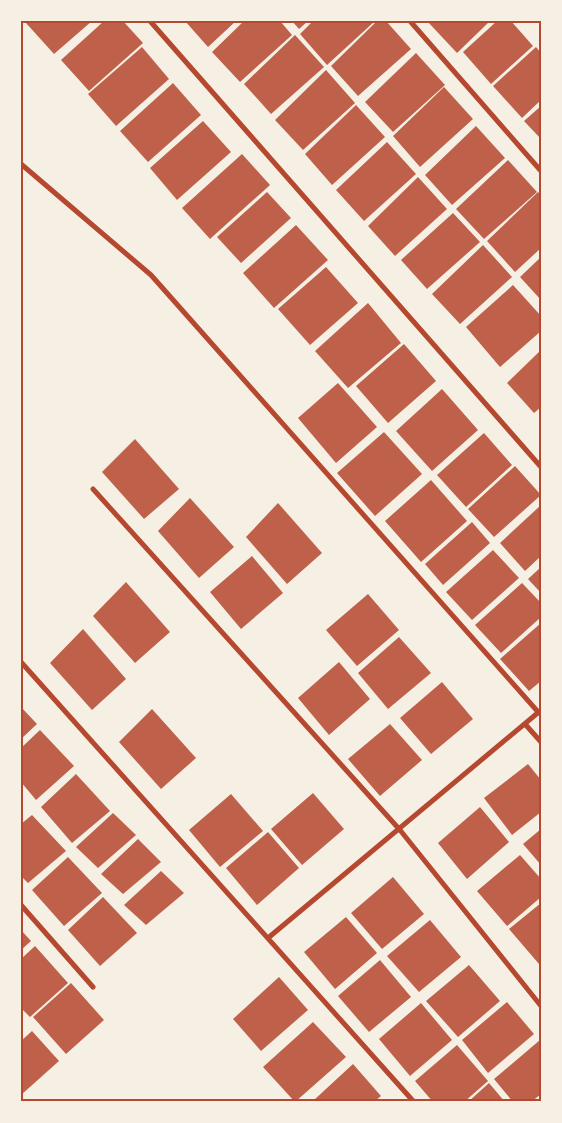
<svg xmlns="http://www.w3.org/2000/svg" width="562" height="1123" font-family="Arial,sans-serif">
  <style>
    .building { fill: #bf614a }
    .lines { fill: none; stroke-linecap: round; stroke-linejoin: round }
    .minor { stroke: #b5482f; stroke-width: 5 }
    .neatline { fill: none; stroke: #b5482f; stroke-width: 2 }
  </style>
  <rect width="100%" height="100%" fill="#f6efe4"/>
  <path class="building" d="M28 21H92L54 54 26 23Z
    M104 21H123L143 43 89 91 61 60Z
    M185 21H236L208 47Z
    M244 21H280L292 35 240 82 212 52Z
    M292 21H308L299 29Z
    M313 21H375L327 65 300 34Z
    M377 21H386L411 49 358 96 331 66Z
    M427 21H490L457 53Z
    M497 21H511L533 46 491 84 463 52Z
    M295 35 324 67 271 114 244 84Z
    M142 47 169 79 116 126 88 94Z
    M536 47 541 53V100L522 118 493 86Z
    M416 53 445 85 393 132 365 102Z
    M326 70 355 103 303 150 275 120Z
    M173 83 201 115 148 162 120 131Z
    M444 87 473 119 420 167 393 136Z
    M356 105 385 137 332 185 305 154Z
    M541 106V139L524 121Z
    M203 121 231 152 177 200 150 168Z
    M476 126 505 158 452 205 425 175Z
    M387 142 416 174 364 221 336 190Z
    M242 154 270 185 210 239 182 208Z
    M508 160 537 192 484 239 456 209Z
    M418 177 447 209 395 256 368 226Z
    M267 192 291 218 241 263 217 237Z
    M538 192 541 195V248L515 272 487 241Z
    M453 213 480 242 427 289 401 260Z
    M296 225 328 260 274 308 243 273Z
    M483 245 512 277 460 324 432 294Z
    M541 257V300L520 277Z
    M326 267 358 303 310 345 278 309Z
    M513 285 541 316V331L500 367 466 327Z
    M368 303 401 343 348 388 315 351Z
    M404 344 436 381 388 423 356 386Z
    M541 350V407L534 413 507 383Z
    M338 383 377 427 336 463 298 418Z
    M442 389 478 430 432 471 396 431Z
    M384 432 422 474 375 516 337 473Z
    M484 433 512 465 466 507 437 475Z
    M135 439 179 489 144 519 102 472Z
    M515 466 541 495 494 537 468 509Z
    M431 480 467 521 421 562 385 521Z
    M190 498 234 547 199 578 158 531Z
    M278 503 322 553 287 584 246 537Z
    M541 505V556L525 571 500 543Z
    M472 522 490 543 443 585 425 564Z
    M493 550 519 578 472 620 446 592Z
    M252 556 283 593 241 629 210 592Z
    M541 567V593L528 579Z
    M126 582 170 632 135 663 93 616Z
    M522 583 541 603V617L501 653 475 625Z
    M368 594 399 630 357 666 326 630Z
    M541 623V681L529 691 500 659Z
    M83 629 126 679 92 710 50 663Z
    M399 637 431 673 388 709 358 673Z
    M339 662 370 699 329 735 298 698Z
    M442 682 473 719 431 754 400 718Z
    M21 707 37 724 21 739Z
    M152 709 196 758 161 789 119 742Z
    M390 724 422 760 380 796 348 759Z
    M40 730 74 766 36 800 21 782V748Z
    M528 764 541 780V812L512 835 484 798Z
    M76 774 110 811 72 843 41 807Z
    M313 793 344 829 302 865 271 829Z
    M231 794 263 831 220 867 189 830Z
    M480 807 509 842 467 879 438 843Z
    M113 813 136 835 98 868 76 847Z
    M32 815 66 851 28 883 21 876V824Z
    M541 829V865L523 844Z
    M268 832 299 868 257 905 226 868Z
    M138 839 161 862 123 894 101 874Z
    M520 855 541 879V897L507 926 477 891Z
    M68 857 102 893 64 926 32 890Z
    M161 871 184 893 146 925 124 905Z
    M393 877 424 914 382 949 351 913Z
    M103 897 137 933 100 966 68 930Z
    M541 903V963L539 964 509 929Z
    M346 917 377 953 335 989 304 952Z
    M430 920 461 957 419 992 387 956Z
    M21 930 31 941 21 950Z
    M35 946 68 983 30 1017 21 1008V959Z
    M380 960 411 997 369 1032 338 996Z
    M469 965 500 1001 458 1037 426 1001Z
    M279 977 308 1010 261 1051 233 1019Z
    M71 983 104 1020 66 1054 33 1017Z
    M507 1002 534 1034 488 1073 462 1040Z
    M421 1003 452 1040 410 1076 379 1039Z
    M313 1022 346 1057 295 1102 263 1067Z
    M32 1031 59 1061 21 1095V1041Z
    M540 1040 541 1094 531 1102H513L494 1079Z
    M457 1045 488 1081 464 1102H433L415 1081Z
    M353 1064 381 1096 374 1102H316L314 1100Z
    M489 1083 505 1102H468Z"/>
  <g class="lines">
    <path class="minor" d="M150 21 541 467
      M410 21 541 171
      M21 164 151 275 539 713
      M93 489 400 830 541 1006
      M21 662 414 1102
      M525 724 541 742
      M21 905 93 987
      M268 938 540 711"/>
  </g>
  <rect width="562" height="1123" fill="none" stroke="#f6efe4" stroke-width="45"/>
  <rect x="22" y="22" width="518" height="1078" class="neatline"/>
</svg>
